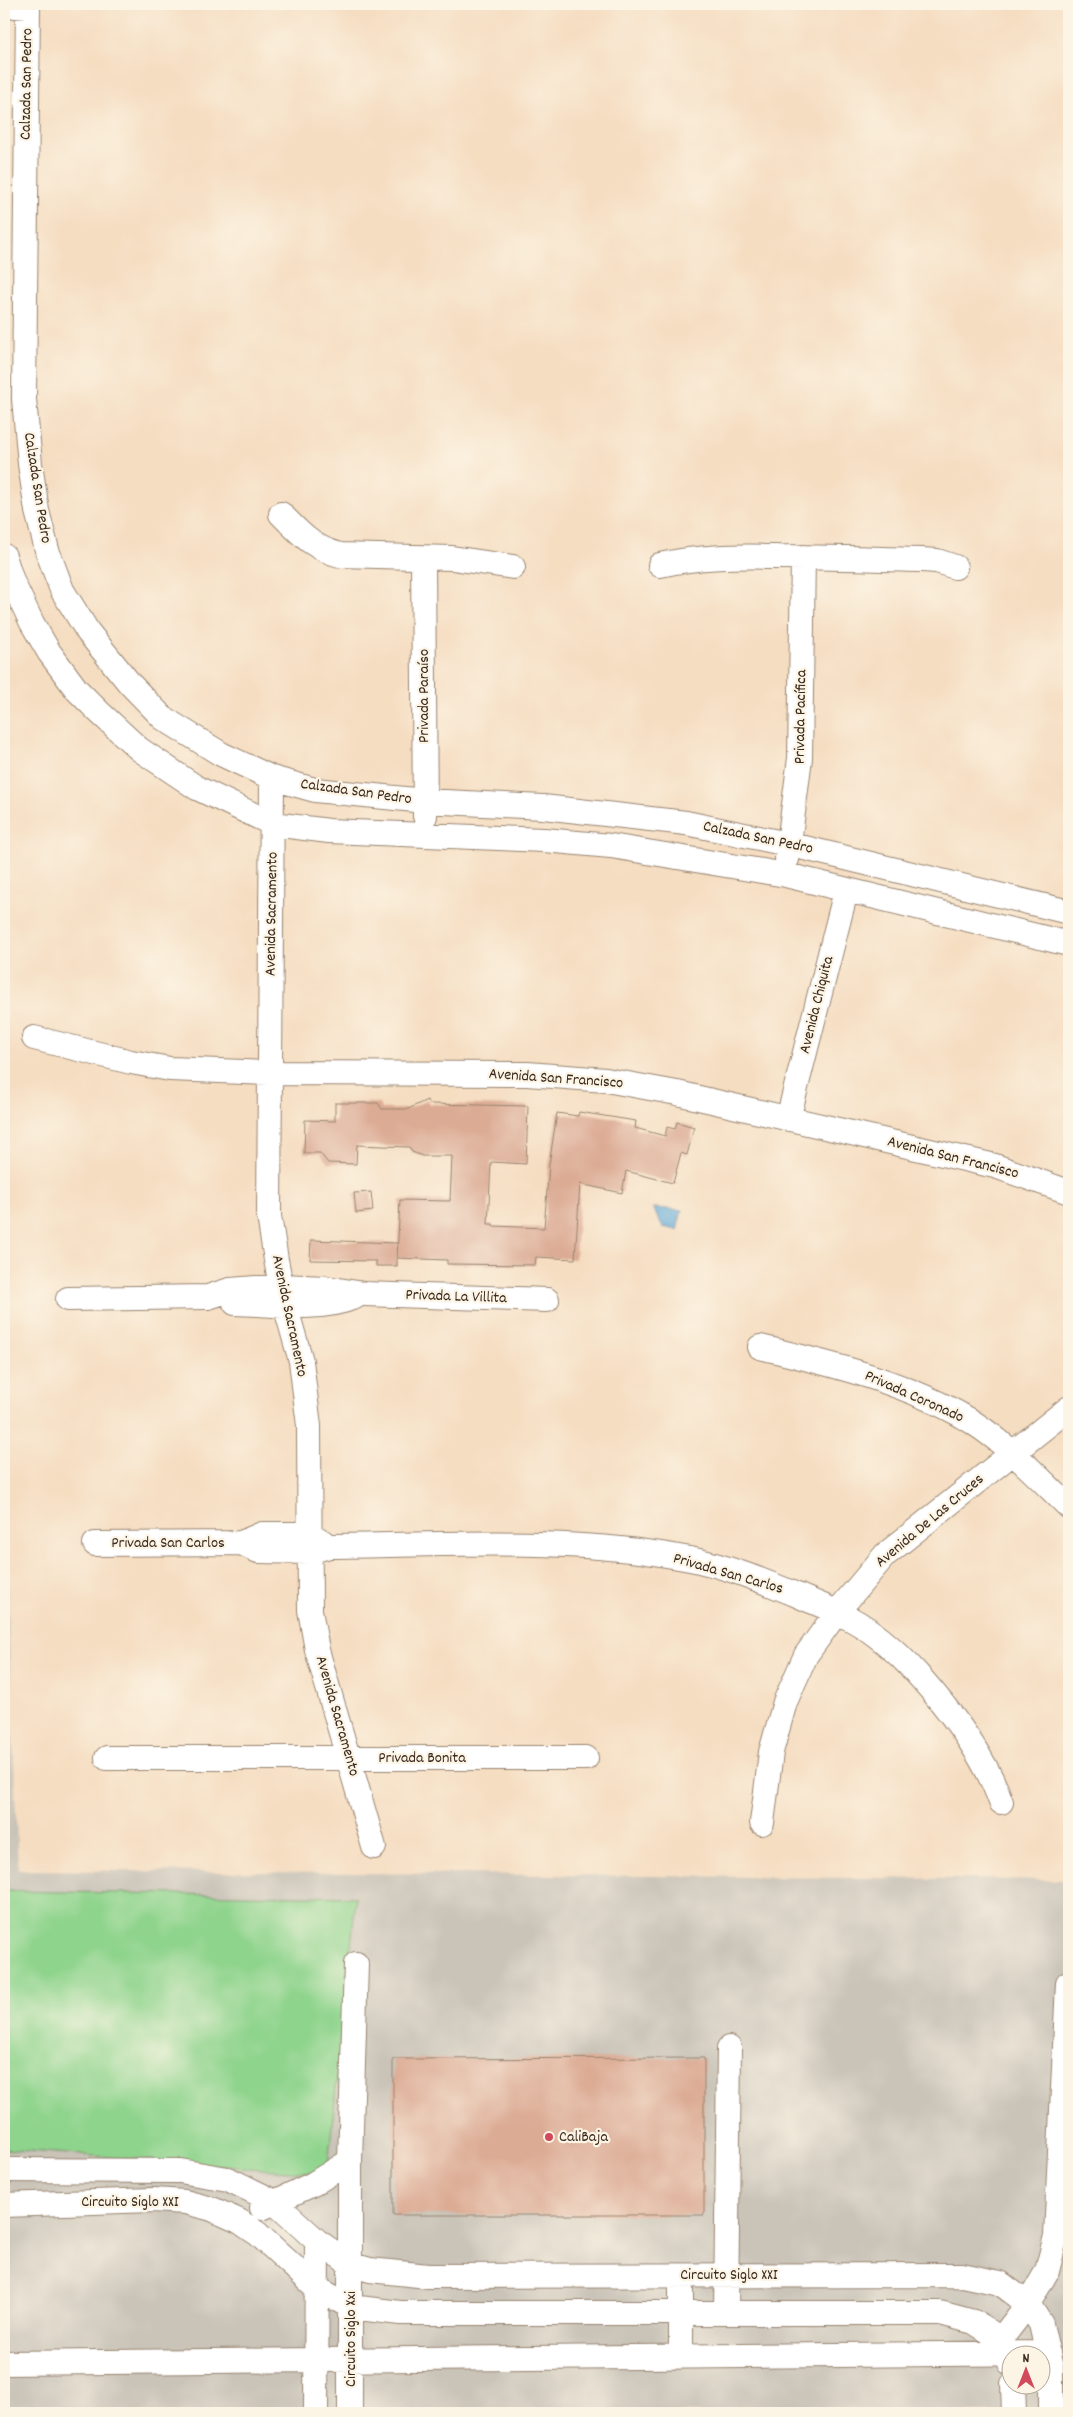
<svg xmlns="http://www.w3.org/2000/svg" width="1073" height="2417" font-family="Dekko,sans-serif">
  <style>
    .industrial { fill: #c9c3b8; fill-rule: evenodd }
    .green { fill: #8fd48d; stroke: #657f56 }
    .water { fill: #61a9d8; stroke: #4e6a7b }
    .building { fill: #dcab94 }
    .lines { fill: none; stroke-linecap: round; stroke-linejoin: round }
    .minor-casing { stroke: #988470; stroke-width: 26 }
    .minor { stroke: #fff; stroke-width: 24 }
    .poi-dot { fill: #d1495b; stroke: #fcf5e5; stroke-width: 2 }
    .labels { text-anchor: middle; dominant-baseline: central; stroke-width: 4.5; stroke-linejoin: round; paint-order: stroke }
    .street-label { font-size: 16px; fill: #3b2a1e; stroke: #fcf5e5 }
    .poi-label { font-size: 16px; fill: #3b2a1e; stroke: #fcf5e5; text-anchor: start }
  </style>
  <rect width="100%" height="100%" fill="#fcf5e5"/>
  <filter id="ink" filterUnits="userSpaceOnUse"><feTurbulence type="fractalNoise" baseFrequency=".02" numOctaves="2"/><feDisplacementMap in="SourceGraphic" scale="10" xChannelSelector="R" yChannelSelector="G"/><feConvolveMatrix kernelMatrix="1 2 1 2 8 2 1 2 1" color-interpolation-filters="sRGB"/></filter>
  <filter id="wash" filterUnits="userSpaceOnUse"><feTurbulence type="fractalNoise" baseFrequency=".0096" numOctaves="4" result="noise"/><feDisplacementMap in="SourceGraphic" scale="20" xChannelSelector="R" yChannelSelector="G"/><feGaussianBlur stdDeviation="1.12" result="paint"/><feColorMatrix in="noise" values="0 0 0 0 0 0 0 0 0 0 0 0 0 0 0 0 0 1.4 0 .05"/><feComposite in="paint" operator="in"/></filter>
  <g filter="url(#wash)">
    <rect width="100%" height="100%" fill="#f5ddc1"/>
    <path class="industrial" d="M4 1502 18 1870 1069 1880V2413H4ZM1010 2354H1040V2384H1010Z"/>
    <path class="green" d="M4 1891 356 1897 327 2174 4 2149Z"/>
    <path class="water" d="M653 1208 682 1210 677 1230 663 1227Z"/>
    <g id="blocks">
      <path class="building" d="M427 1100 429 1104 528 1106 526 1164 491 1162 488 1224H493V1226L544 1228 549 1165 557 1113 578 1116 579 1112 636 1121 635 1128 665 1136 667 1127 675 1129 677 1122 694 1127 687 1155 681 1153 673 1183 626 1171 622 1193 580 1184 575 1259 536 1257 535 1265 447 1264V1260L397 1258 400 1200 450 1201 452 1156H422L412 1152 409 1147 357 1145 356 1164 328 1163 320 1153H304L305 1120 335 1121V1103H378L382 1109H408Z
        M371 1192 373 1211 356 1213 354 1193Z
        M311 1240 397 1243V1266H376V1261L310 1260Z
        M704 2058V2215H393V2059Z"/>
    </g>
  </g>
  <g filter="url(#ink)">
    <use href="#blocks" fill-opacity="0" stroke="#988470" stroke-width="1"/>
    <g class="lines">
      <g class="minor-casing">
        <path id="minor" d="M28 4 24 399 30 464 37 511 47 550 62 590 88 632 130 684 163 718 221 754 272 778 315 790 425 801 543 807 686 823 788 844 1069 912
          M4 5 28 7
          M281 514C300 533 312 548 340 555L452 558 513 567
          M4 556 12 581 32 623 49 652 77 690 99 712 139 749 197 788 273 824 329 831 544 840 611 846 786 875 1069 944
          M423 558 425 816
          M660 565C699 556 738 556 777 557 826 557 874 559 922 560L937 561 955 567
          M272 778 269 1216 276 1260 285 1305 301 1361 309 1426 310 1610 317 1650 374 1847
          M787 859 800 758 803 557
          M34 1038 131 1062 170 1069 269 1073 527 1074 606 1080 677 1093 995 1166 1069 1192
          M788 1119 846 891
          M68 1299 208 1297 230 1290 282 1286 326 1288 364 1294 547 1300
          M235 1303C273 1304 319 1312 355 1297
          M760 1347C828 1363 897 1380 959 1414 1001 1437 1035 1474 1069 1507
          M241 1543 258 1551 309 1552 329 1546C449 1545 572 1536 690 1559 726 1566 763 1581 797 1595 822 1606 848 1615 870 1631 898 1651 920 1676 942 1703 966 1733 988 1765 1001 1802
          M95 1544 241 1543 262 1534H310L323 1542
          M107 1758H586
          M762 1823 771 1752 785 1702 806 1655 837 1612 885 1555 1069 1408
          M4 2170 180 2171 228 2179 273 2201 317 2241 352 2265 370 2270 428 2276 962 2275 1000 2283 1028 2304 1041 2324 1051 2368V2413
          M4 2205 153 2200 185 2202 212 2209 239 2221 258 2234 318 2289 351 2307 400 2313H940L974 2322 1001 2339 1010 2363
          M262 2208 313 2184 350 2161
          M681 2276V2357
          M726 2313 729 2048
          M1001 2339 1028 2304 1047 2271 1056 2236 1068 1983
          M4 2363 1048 2353
          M1013 2384 1014 2413
          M316 2413 317 2241
          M350 2413V2161L356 1964"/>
      </g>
      <use href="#minor" class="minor"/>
    </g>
  </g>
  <circle class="poi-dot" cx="549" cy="2137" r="5"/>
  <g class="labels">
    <g class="street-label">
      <text transform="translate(27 84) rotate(-89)">Calzada San Pedro</text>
      <text transform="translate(37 488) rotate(81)">Calzada San Pedro</text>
      <text transform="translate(424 696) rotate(-90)">Privada Paraíso</text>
      <text transform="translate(801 717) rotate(-89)">Privada Pacífica</text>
      <text transform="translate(356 792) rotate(8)">Calzada San Pedro</text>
      <text transform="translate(758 838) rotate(12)">Calzada San Pedro</text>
      <text transform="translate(272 914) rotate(-89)">Avenida Sacramento</text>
      <text transform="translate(817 1005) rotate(-76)">Avenida Chiquita</text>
      <text transform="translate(556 1079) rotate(4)">Avenida San Francisco</text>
      <text transform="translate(953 1158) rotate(14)">Avenida San Francisco</text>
      <text transform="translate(456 1297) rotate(2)">Privada La Villita</text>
      <text transform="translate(289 1316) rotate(78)">Avenida Sacramento</text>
      <text transform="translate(914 1397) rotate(24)">Privada Coronado</text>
      <text transform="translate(930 1521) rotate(-40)">Avenida De Las Cruces</text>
      <text x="168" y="1543">Privada San Carlos</text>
      <text transform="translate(728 1574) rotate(16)">Privada San Carlos</text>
      <text transform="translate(337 1716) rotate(74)">Avenida Sacramento</text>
      <text x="422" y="1758">Privada Bonita</text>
      <text x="130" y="2202">Circuito Siglo XXI</text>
      <text x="729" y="2275">Circuito Siglo XXI</text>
      <text transform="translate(351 2339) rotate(-90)">Circuito Siglo Xxi</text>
    </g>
    <g class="poi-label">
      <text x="559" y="2137">CaliBaja</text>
    </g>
  </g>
  <rect width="1073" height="2417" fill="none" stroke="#fcf5e5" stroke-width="20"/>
  <g transform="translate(1026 2370)"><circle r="24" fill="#fcf5e5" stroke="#afa495"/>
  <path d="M0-4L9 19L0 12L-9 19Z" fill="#d1495b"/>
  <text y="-8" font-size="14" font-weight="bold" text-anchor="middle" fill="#3b2a1e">N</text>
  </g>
</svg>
